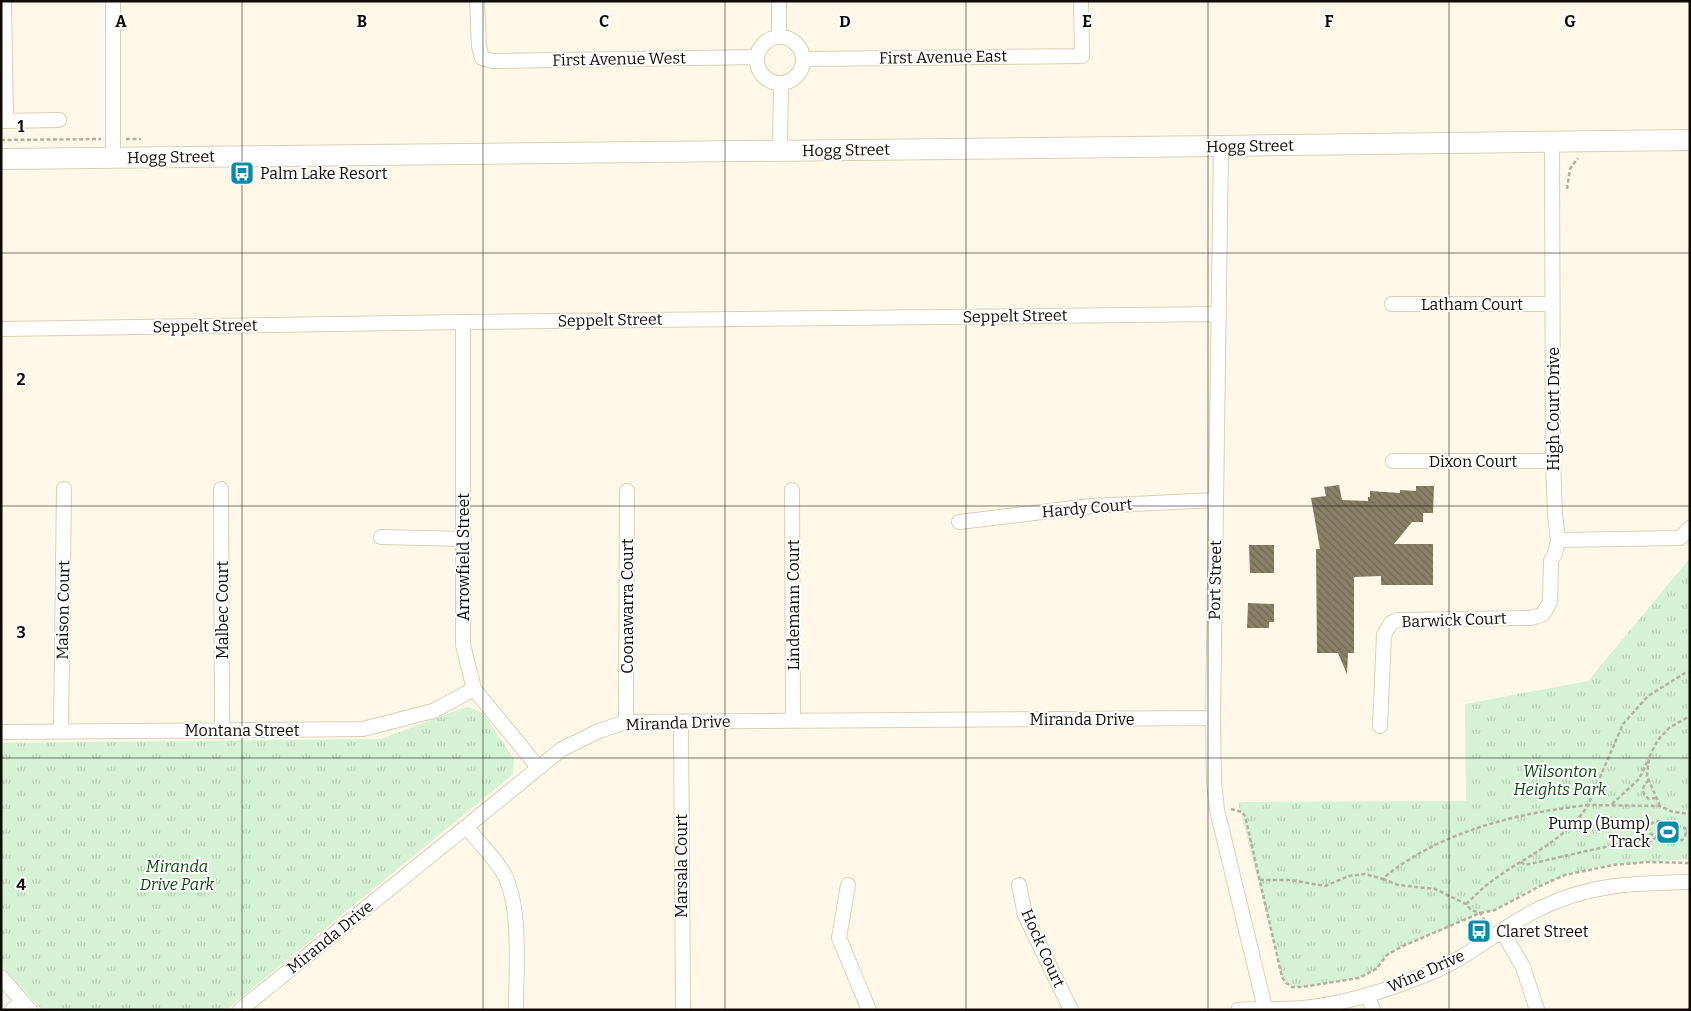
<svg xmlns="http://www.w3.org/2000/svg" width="1691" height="1011" font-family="Bitter,serif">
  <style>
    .park { fill: url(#park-tufts) }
    .garden { fill: #d6f2d4 }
    .building { fill: url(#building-back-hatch) }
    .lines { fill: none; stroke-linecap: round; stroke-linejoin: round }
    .street-casing { stroke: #dbd0b6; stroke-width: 16 }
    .secondary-casing { stroke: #dbd0b6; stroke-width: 22 }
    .path { stroke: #b5afa1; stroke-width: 2.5; stroke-dasharray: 4 2.5; stroke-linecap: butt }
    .street { stroke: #fff; stroke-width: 14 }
    .secondary { stroke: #fff; stroke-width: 20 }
    .grid { fill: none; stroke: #0f0b04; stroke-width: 1; stroke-opacity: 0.55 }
    .labels { text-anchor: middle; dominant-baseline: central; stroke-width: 4; stroke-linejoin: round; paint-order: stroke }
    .street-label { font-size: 16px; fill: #0f0b04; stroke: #fff }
    .poi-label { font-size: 16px; fill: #0f0b04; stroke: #fff; text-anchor: start }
    .park-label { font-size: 16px; font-style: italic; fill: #0d4810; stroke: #fff }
    .grid-label { font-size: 16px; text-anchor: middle; font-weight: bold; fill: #0f0b04; stroke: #fff; stroke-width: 4; stroke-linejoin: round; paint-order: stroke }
  </style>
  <defs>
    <pattern id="park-tufts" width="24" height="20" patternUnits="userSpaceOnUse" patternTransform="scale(1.25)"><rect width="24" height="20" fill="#d6f2d4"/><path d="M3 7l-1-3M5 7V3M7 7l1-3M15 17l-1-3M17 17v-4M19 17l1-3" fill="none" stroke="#b6ceb4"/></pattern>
    <pattern id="building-back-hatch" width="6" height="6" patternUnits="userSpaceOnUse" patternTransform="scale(1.25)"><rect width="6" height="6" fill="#8a8068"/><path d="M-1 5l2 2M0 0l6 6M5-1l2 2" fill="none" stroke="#6f6753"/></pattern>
  </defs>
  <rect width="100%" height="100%" fill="#fff8e8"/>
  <path class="park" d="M1690 558V859L1606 865 1565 875 1527 891 1495 910 1480 913 1403 946 1387 955 1376 969 1359 978 1302 987H1292L1286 983 1282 977 1238 802 1466 801 1465 704 1588 681Z
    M468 707 483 713 514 759 513 774 226 1010H42L1 965V743L381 739 458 710Z"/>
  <path class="garden" d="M1647 818 1649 839 1617 843 1616 821Z
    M1657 823 1681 828 1685 831 1686 836 1683 840C1674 842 1652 839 1651 828Z"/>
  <path class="building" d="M1339 485 1342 500 1368 501V497H1370V491L1400 493V490L1416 491V486H1434L1433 513H1423V522H1412L1394 544H1433V585H1381V576L1354 577V653H1348L1347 674 1338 653H1317L1316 549H1320L1311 498 1326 496 1324 487Z
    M1249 545H1274V573H1250Z
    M1248 603 1274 604V622H1269V628H1247Z"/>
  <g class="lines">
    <g class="street-casing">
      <path id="street" d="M4 1 6 121
        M477 1 479 46 482 58 493 61 757 57
        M779 36V1
        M757 60a23 23 0 1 1 46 0a23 23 0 1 1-46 0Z
        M804 59 1082 56 1081 1
        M1 121 59 120
        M1221 146 1213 718 1214 782 1217 810 1265 1008
        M780 151 781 83
        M113 158V1
        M1392 304H1552
        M463 322V645L474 689 538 767
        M1 329 463 322 1219 314
        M1393 461H1553
        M221 489 222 731
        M792 490 793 720
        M959 522 1091 506 1216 500
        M381 537 464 539
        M1558 540 1680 538 1690 528
        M626 722 627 491
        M681 722 683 1010
        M1380 726 1384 635 1391 623 1398 620 1531 618 1543 614 1550 602 1551 561 1555 553 1558 540 1555 515 1553 461 1552 142
        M61 731 64 489
        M1 732 363 729 433 711 474 689
        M467 827C478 842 493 856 503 872 522 905 516 971 516 1010
        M848 885 839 938 869 1010
        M1019 885 1025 915 1071 1010
        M1502 931 1523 967 1537 1010
        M1 977 30 1010
        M1368 996 1373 1010
        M12 1010 22 1002
        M240 1010 562 749 599 731 626 722 1213 718
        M1238 1010C1260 1008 1281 1010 1303 1008 1347 1004 1390 989 1430 973 1467 958 1497 931 1531 913 1585 884 1631 883 1690 882"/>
    </g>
    <g class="secondary-casing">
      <path id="secondary" d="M1 159 1221 146 1690 140"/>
    </g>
    <path class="path" d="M126 139H141
      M1 140 101 139
      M1567 189 1570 169 1578 158
      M1649 780C1641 787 1641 793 1649 799L1656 798
      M1612 804 1639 779 1647 762
      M1660 806 1647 776 1649 758 1657 741 1669 728 1690 716
      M1231 809 1242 812 1245 816 1282 977 1286 983 1292 987H1302L1359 978 1376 969 1387 955 1403 946 1480 913 1495 910 1540 886 1565 875 1613 865 1647 862 1690 863
      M1658 821 1685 828C1691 850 1657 841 1650 833L1649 828 1652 823Z
      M1521 862 1525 865 1618 844 1651 841 1655 838
      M1383 879 1398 885 1435 889 1466 904 1471 910 1480 913 1487 924
      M1260 880H1291L1325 886 1349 876 1365 874 1383 879C1394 868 1407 861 1420 853 1472 824 1529 812 1588 805L1623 724 1648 696 1685 673 1690 672
      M1466 904C1475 896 1483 887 1492 881 1524 857 1567 840 1588 805L1660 806 1673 812 1690 814"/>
    <use href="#street" class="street"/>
    <use href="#secondary" class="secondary"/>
  </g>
  <path class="grid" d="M242 1V1010M483 1V1010M725 1V1010M966 1V1010M1208 1V1010M1449 1V1010M1 253H1690M1 506H1690M1 758H1690"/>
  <defs>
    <g id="bus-square" transform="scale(1.25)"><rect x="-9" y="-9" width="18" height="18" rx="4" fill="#068bab" stroke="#fff"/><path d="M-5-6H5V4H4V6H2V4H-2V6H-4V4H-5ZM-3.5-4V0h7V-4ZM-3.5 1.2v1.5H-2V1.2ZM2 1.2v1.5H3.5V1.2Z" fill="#fff"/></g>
    <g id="stadium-square" transform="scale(1.25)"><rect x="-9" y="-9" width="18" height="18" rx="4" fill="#068bab" stroke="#fff"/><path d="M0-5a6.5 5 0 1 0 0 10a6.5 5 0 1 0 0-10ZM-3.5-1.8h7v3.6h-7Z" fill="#fff"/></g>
  </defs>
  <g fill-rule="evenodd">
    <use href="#bus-square" x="242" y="173"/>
    <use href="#stadium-square" x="1668" y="832"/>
    <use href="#bus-square" x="1479" y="931"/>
  </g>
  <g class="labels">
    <g class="street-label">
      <text transform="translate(943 57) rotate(-1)">First Avenue East</text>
      <text transform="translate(619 59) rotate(-1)">First Avenue West</text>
      <text transform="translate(1250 146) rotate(-1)">Hogg Street</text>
      <text transform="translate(846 150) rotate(-1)">Hogg Street</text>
      <text transform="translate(171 157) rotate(-1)">Hogg Street</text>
      <text x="1472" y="304">Latham Court</text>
      <text transform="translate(1015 316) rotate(-1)">Seppelt Street</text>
      <text transform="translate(610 320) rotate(-1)">Seppelt Street</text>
      <text transform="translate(205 326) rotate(-1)">Seppelt Street</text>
      <text transform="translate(1553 409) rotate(-90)">High Court Drive</text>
      <text x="1473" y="461">Dixon Court</text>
      <text transform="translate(1087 508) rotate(-5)">Hardy Court</text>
      <text transform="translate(463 557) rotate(-90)">Arrowfield Street</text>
      <text transform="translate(1215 580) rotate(-89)">Port Street</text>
      <text transform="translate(793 605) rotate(-90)">Lindemann Court</text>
      <text transform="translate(627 606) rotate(-90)">Coonawarra Court</text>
      <text transform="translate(63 610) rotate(-89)">Maison Court</text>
      <text transform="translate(222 610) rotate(-90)">Malbec Court</text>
      <text transform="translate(1454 620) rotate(-2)">Barwick Court</text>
      <text x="1082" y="719">Miranda Drive</text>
      <text transform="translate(678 723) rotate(-2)">Miranda Drive</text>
      <text x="242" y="730">Montana Street</text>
      <text transform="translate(681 866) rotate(-90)">Marsala Court</text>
      <text transform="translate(330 937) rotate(-39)">Miranda Drive</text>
      <text transform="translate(1043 948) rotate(66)">Hock Court</text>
      <text transform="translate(1426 971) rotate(-24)">Wine Drive</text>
    </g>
    <g class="poi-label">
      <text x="260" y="173">Palm Lake Resort</text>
      <text x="1650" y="823" text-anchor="end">Pump (Bump)<tspan x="1650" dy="18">Track</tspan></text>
      <text x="1496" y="931">Claret Street</text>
    </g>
    <g class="park-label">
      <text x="1560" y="771">Wilsonton<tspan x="1560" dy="18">Heights Park</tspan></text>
      <text x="177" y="866">Miranda<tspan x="177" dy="18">Drive Park</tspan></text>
    </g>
  </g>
  <g class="grid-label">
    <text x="121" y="27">A</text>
    <text x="362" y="27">B</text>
    <text x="604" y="27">C</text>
    <text x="845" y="27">D</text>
    <text x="1087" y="27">E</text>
    <text x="1329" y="27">F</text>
    <text x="1570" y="27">G</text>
    <text x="21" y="132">1</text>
    <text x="21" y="385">2</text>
    <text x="21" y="638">3</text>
    <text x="21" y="890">4</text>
  </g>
  <rect width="1691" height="1011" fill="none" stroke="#0f0b04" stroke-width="5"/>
</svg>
